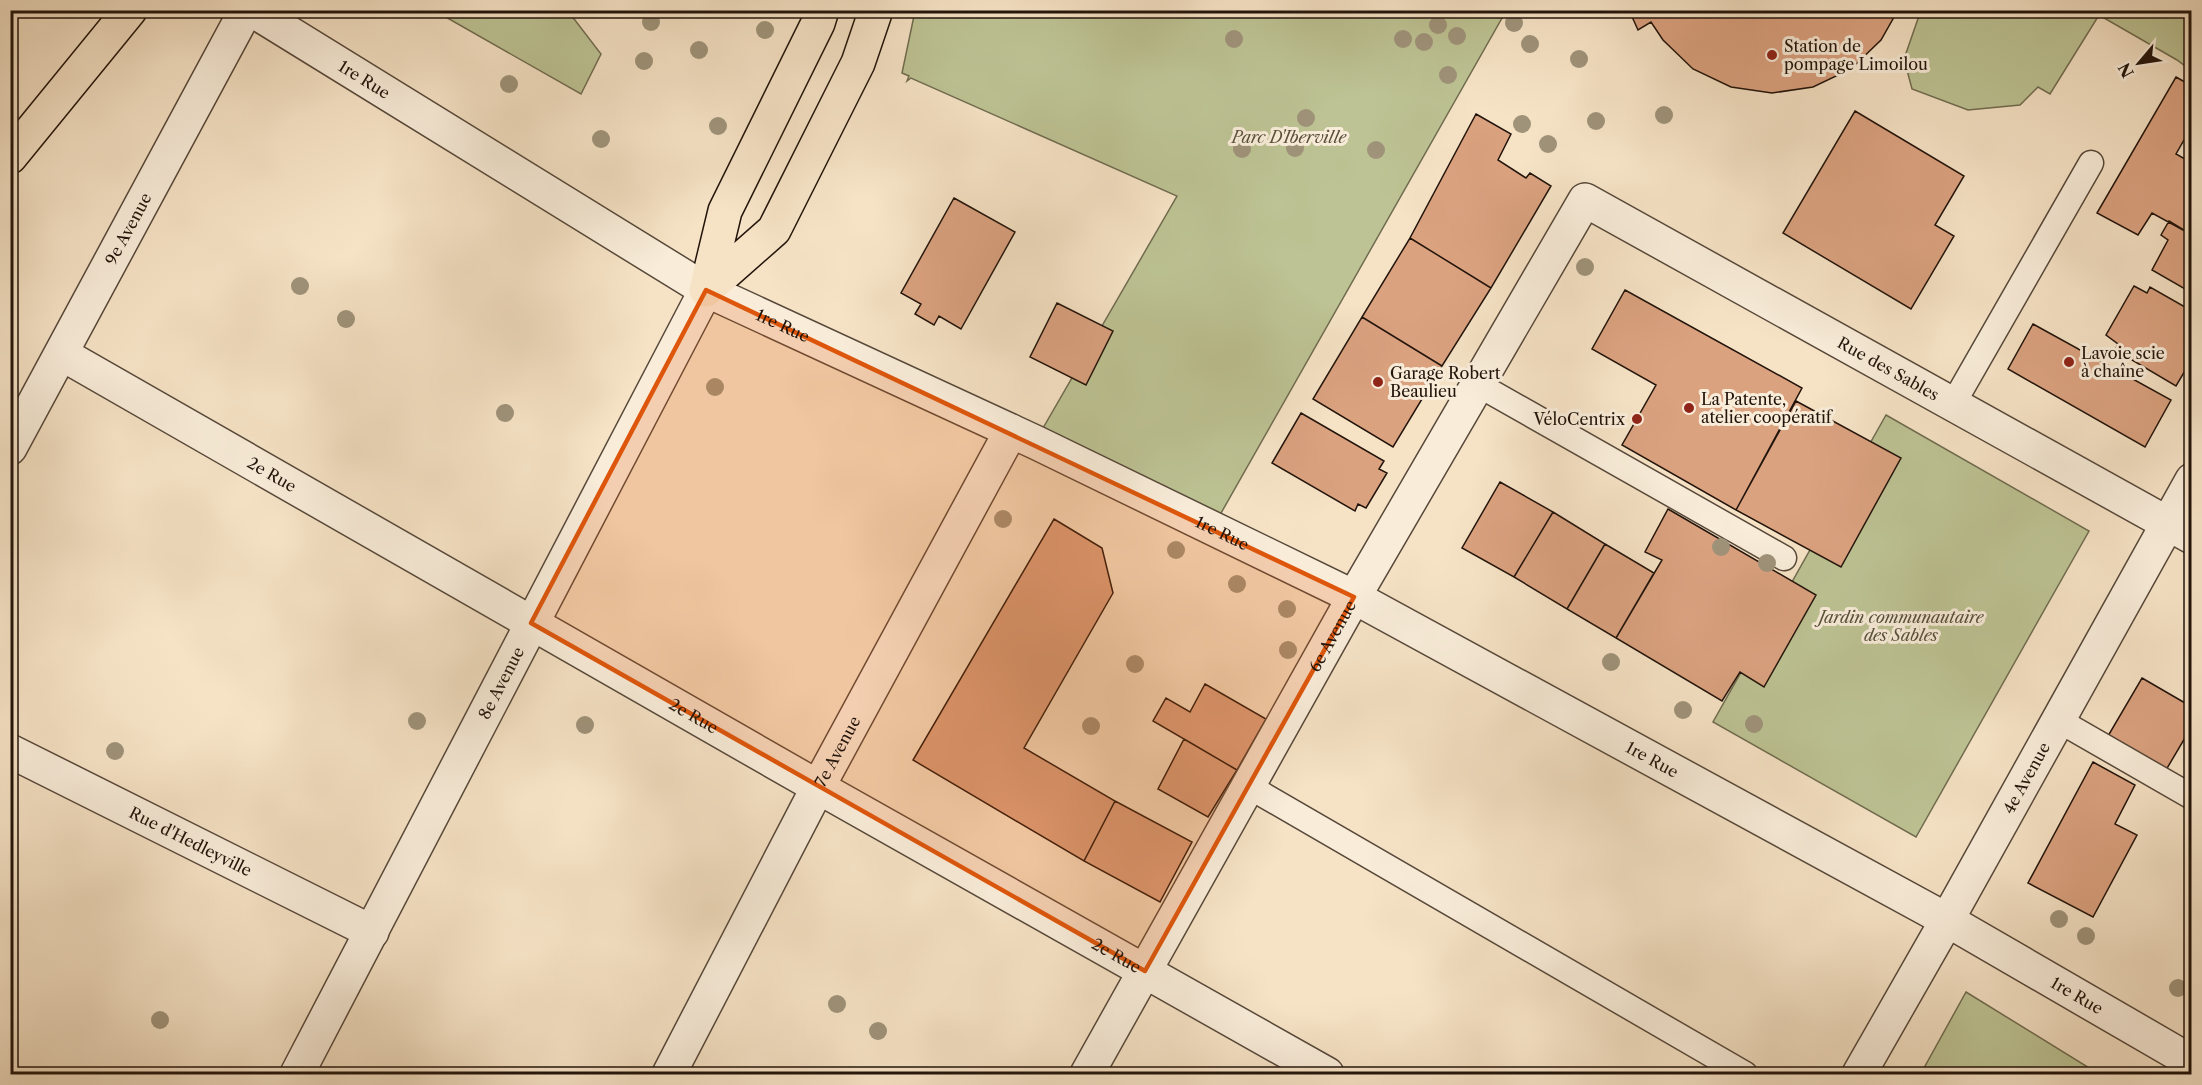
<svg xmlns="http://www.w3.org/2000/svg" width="2202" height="1085" font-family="'Libre Caslon Text',serif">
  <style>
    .green { fill: #bdc394; stroke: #706c50; stroke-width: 1.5 }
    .building { fill: #dba280; stroke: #22140b; stroke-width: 1.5 }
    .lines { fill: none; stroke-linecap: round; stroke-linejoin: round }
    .service-casing { stroke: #57483a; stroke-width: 27 }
    .minor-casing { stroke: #57483a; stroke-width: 36 }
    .tertiary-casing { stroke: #57483a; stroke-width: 36 }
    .motorway-casing { stroke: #22140b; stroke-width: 36 }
    .service { stroke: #f9edda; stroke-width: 24 }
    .minor { stroke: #f9edda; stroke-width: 33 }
    .tertiary { stroke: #f9edda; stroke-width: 33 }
    .motorway { stroke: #f6e3c6; stroke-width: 33 }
    .tree { fill: #9f937a }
    .marked { fill: #de560c; fill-opacity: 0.2; stroke: #de560c; stroke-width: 4.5; stroke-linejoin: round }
    .poi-dot { fill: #8f2418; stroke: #f9edda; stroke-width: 2 }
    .labels { text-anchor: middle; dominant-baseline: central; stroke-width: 6; stroke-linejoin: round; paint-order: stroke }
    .poi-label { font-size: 16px; fill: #22140b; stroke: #f9edda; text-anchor: start }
    .street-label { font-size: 16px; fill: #22140b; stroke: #f9edda }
    .park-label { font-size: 16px; font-style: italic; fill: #58513b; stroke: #f9edda }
  </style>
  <rect width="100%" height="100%" fill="#f6e3c6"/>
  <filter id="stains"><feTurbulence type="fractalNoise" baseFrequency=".00333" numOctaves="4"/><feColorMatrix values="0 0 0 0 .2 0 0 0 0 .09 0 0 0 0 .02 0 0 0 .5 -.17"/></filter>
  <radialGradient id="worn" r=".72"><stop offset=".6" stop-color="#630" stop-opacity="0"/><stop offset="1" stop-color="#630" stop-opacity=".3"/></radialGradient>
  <path class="green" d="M1921 10 2191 11V76L2189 69 2177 60 2099 15 2050 94 2038 87 2020 105 1968 110 1912 89 1904 59Z
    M435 11H568L601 54 581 94Z
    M915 11H1506L1212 529 1035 442 1177 196 911 78 907 81 909 76 902 73Z
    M1886 415 2089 531 1916 837 1713 722Z
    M1966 992 2099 1074H1935L1924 1068Z"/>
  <path class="building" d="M1629 10H1898L1881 40 1851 69 1813 87 1772 93 1731 87 1693 69 1663 40 1651 22 1638 30Z
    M2176 77 2192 86V126L2176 154 2192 163V185L2189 189 2192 190V235L2152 213 2138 235 2097 213Z
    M1855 111 1964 176 1935 225 1954 236 1911 309 1783 233Z
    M1476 114 1511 134 1498 160 1526 178 1530 173 1551 186 1491 288 1410 238Z
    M954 198 1015 232 961 329 939 316 934 325 915 314 921 304 901 293Z
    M2169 221 2192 235V293L2152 270 2168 240 2161 235Z
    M1410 238 1491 288 1442 366 1362 317Z
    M2134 286 2147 293 2150 287 2192 311V359L2176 386 2115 350 2118 344 2106 335Z
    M1625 290 1802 388 1736 510 1622 445 1656 385 1592 349Z
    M1057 303 1113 331 1086 385 1030 357Z
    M1362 317 1442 366 1393 447 1313 399Z
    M2033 324 2171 400 2145 447 2008 369Z
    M1796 401 1901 458 1841 567 1736 510Z
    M1301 413 1384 461 1379 469 1387 473 1366 508 1358 504 1355 511 1272 463Z
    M1500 482 1553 512 1514 577 1462 548Z
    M1668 509 1816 595 1764 687 1740 672 1722 701 1616 638 1662 560 1645 552Z
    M1553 512 1605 544 1567 609 1514 577Z
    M1054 519 1102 548 1113 593 1024 748 1115 801 1084 861 913 760Z
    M1605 544 1654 573 1616 638 1567 609Z
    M2142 678 2192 707V726L2166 770 2108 736Z
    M1205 684 1266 719 1237 770 1153 721 1166 698 1190 712Z
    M1184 739 1237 770 1208 817 1158 789Z
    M2093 762 2135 785 2115 824 2137 835 2093 917 2028 883Z
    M1115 801 1192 842 1160 902 1084 861Z"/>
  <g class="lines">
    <g class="service-casing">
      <path id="service" d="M1477 384 1784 558
        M1953 404 2091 163
        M2058 720 2192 797
        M1248 786 1745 1074"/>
    </g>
    <g class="minor-casing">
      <g id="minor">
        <path id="s1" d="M62 354 818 787 1327 1074"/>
        <path id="s2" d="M10 448 246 10"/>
        <path id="s3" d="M10 751 372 932"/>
        <path id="s4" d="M297 1074 706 290"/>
        <path id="s5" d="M669 1074 818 787 1011 431"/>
        <path id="s6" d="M1087 1074 1354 597 1585 200 2192 537"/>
        <path id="s7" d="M1859 1074 1947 920 2192 480"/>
      </g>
    </g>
    <g class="tertiary-casing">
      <g id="tertiary">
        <path id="s8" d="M252 10 706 290 1035 442 1354 597 1947 920 2192 1062"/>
      </g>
    </g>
    <g class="motorway-casing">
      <path id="motorway" d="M10 157 130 10
        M706 290 774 230 858 63 876 10
        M706 290 725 211 818 23 822 10"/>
    </g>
    <use href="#service" class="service"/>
    <use href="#minor" class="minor"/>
    <use href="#tertiary" class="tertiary"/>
    <use href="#motorway" class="motorway"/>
  </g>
  <g class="tree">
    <circle cx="651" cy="22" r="9"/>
    <circle cx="1514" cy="23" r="9"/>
    <circle cx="1438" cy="25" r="9"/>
    <circle cx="765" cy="30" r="9"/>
    <circle cx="1457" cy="36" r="9"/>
    <circle cx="1234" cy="39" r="9"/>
    <circle cx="1403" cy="39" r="9"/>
    <circle cx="1424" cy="42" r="9"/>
    <circle cx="1530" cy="44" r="9"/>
    <circle cx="699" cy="50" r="9"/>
    <circle cx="1579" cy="59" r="9"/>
    <circle cx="644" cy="61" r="9"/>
    <circle cx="1448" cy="75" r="9"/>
    <circle cx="509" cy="84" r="9"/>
    <circle cx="1664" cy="115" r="9"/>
    <circle cx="1306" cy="118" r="9"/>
    <circle cx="1596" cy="121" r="9"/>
    <circle cx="1522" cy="124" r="9"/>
    <circle cx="718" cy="126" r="9"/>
    <circle cx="601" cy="139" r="9"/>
    <circle cx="1548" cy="144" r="9"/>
    <circle cx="1295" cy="148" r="9"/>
    <circle cx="1242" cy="149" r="9"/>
    <circle cx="1376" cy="150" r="9"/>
    <circle cx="1585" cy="267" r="9"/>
    <circle cx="300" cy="286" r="9"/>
    <circle cx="346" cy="319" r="9"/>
    <circle cx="715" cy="387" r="9"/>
    <circle cx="505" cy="413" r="9"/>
    <circle cx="1003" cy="519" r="9"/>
    <circle cx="1721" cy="547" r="9"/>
    <circle cx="1176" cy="550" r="9"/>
    <circle cx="1767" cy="563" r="9"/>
    <circle cx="1237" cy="584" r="9"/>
    <circle cx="1287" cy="609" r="9"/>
    <circle cx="1288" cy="650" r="9"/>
    <circle cx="1611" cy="662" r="9"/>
    <circle cx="1135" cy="664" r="9"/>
    <circle cx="1683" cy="710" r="9"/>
    <circle cx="417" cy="721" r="9"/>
    <circle cx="1754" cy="724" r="9"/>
    <circle cx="585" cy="725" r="9"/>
    <circle cx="1091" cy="726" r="9"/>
    <circle cx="115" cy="751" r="9"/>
    <circle cx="2059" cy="919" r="9"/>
    <circle cx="2086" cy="936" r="9"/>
    <circle cx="2178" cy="988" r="9"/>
    <circle cx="837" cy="1004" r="9"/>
    <circle cx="160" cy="1020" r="9"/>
    <circle cx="878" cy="1031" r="9"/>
  </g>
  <path class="marked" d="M706 290 1354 597 1145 971 531 623Z"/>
  <g class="poi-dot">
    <circle cx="1772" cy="55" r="6"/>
    <circle cx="2069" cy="362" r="6"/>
    <circle cx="1378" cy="382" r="6"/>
    <circle cx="1689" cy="408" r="6"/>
    <circle cx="1637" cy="419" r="6"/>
  </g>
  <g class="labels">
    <g class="poi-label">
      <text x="1784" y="46">Station de<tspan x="1784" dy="18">pompage Limoilou</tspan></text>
      <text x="2081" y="353">Lavoie scie<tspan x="2081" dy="18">à chaîne</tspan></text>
      <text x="1390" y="373">Garage Robert<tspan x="1390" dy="18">Beaulieu</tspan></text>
      <text x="1701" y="399">La Patente,<tspan x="1701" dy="18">atelier coopératif</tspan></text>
      <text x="1625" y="419" text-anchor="end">VéloCentrix</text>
    </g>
    <g class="street-label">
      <text stroke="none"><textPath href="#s8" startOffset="132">1re Rue</textPath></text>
      <text stroke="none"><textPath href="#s2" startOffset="249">9e Avenue</textPath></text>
      <text stroke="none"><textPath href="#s8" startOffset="618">1re Rue</textPath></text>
      <text stroke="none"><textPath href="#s6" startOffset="1353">Rue des Sables</textPath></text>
      <text stroke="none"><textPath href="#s1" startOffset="242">2e Rue</textPath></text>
      <text stroke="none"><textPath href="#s8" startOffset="1104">1re Rue</textPath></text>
      <text stroke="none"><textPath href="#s6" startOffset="502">6e Avenue</textPath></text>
      <text stroke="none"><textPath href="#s4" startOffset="441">8e Avenue</textPath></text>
      <text stroke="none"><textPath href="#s1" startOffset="728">2e Rue</textPath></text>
      <text stroke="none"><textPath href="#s5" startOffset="364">7e Avenue</textPath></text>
      <text stroke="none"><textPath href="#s8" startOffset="1590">1re Rue</textPath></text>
      <text stroke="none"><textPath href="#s7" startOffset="340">4e Avenue</textPath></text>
      <text stroke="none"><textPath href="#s3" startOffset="202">Rue d'Hedleyville</textPath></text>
      <text stroke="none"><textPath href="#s1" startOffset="1214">2e Rue</textPath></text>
      <text stroke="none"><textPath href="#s8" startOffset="2076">1re Rue</textPath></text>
    </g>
    <g class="park-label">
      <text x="1289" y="137">Parc D'Iberville</text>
      <text x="1901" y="617">Jardin communautaire<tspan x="1901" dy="18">des Sables</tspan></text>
    </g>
  </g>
  <rect width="2202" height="1085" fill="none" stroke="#f6e3c6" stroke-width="36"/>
  <rect x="12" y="12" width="2178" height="1061" fill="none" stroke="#22140b" stroke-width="3"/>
  <rect x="18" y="18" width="2166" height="1049" fill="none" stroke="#22140b" stroke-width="1.5"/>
  <g transform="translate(2139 63) rotate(241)" stroke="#f9edda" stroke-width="4.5" paint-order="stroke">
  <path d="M0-4.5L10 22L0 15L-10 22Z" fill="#22140b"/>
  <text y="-9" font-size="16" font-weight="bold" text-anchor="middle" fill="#22140b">N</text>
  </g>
  <rect width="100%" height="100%" filter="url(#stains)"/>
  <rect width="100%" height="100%" fill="url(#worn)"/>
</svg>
